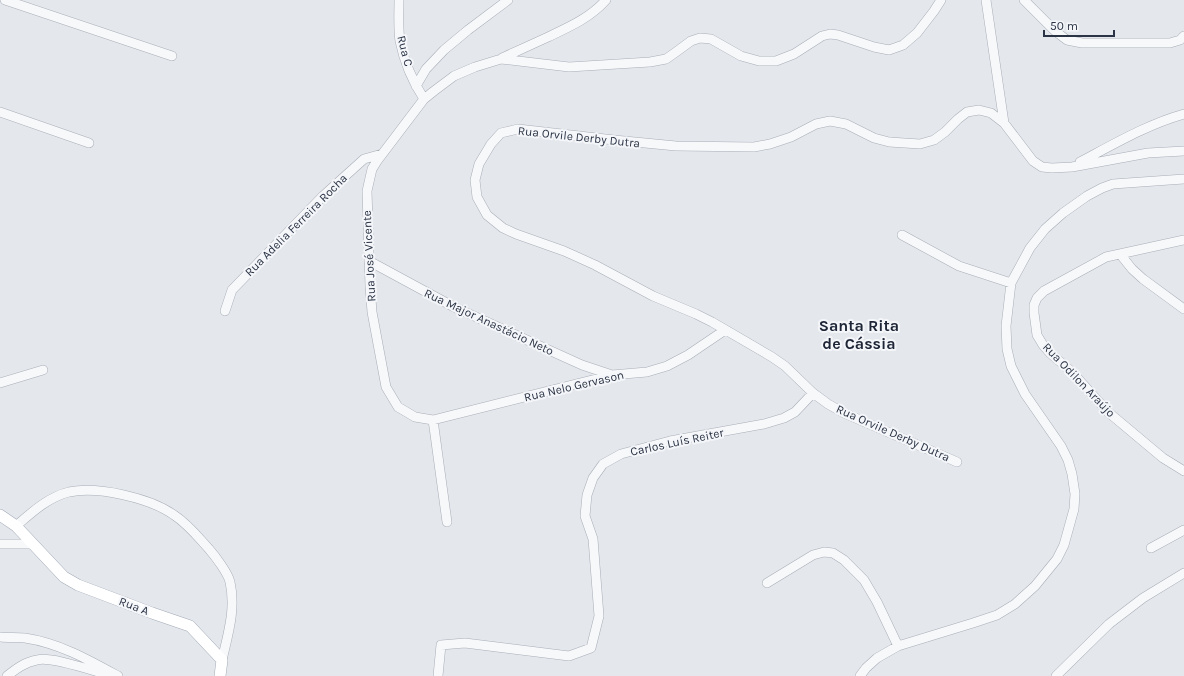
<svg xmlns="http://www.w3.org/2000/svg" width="1184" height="676" font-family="Karla,sans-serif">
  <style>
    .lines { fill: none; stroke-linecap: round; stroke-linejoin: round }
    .minor-casing { stroke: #a9aeb7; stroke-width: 10 }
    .major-casing { stroke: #a3abb8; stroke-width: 12 }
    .minor { stroke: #f7f8fa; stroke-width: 9 }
    .major { stroke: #fff; stroke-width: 11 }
    .labels { text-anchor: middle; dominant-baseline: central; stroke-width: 4; stroke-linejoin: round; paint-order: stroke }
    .street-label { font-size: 12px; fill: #2b3445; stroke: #f4f6f9 }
    .district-label { font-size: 16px; font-weight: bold; fill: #1d2536; stroke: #f4f6f9 }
  </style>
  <rect width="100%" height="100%" fill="#e4e7ec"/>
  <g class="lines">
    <g class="minor-casing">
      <path id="minor" d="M5 0 172 56
        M399 0C399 13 398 28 400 41 404 61 413 82 424 99
        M986 0 1004 123
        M1024 0 1055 31 1067 40 1082 43H1170L1180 40 1184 36
        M502 58C517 51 533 44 548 37 569 27 590 18 606 0
        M416 86 426 69 444 50 468 30 508 0
        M0 112 89 143
        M1080 162C1114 144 1148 124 1184 114
        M902 235 959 266 1011 283
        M1184 240 1106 257 1044 291 1037 298 1034 305V313L1037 335 1043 345 1050 353 1072 372 1108 412 1163 458 1184 471
        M1120 254 1132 269 1143 279 1184 309
        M369 261 454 307 582 365 612 375
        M225 311 232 290 323 196 364 159 382 154
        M725 330 688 355 667 366 647 372 612 375 433 420 415 417 398 407 386 387 372 312 370 286 367 191 372 169 377 161 424 99 434 91 454 76 475 67 501 59 569 67 650 62 666 59 676 52 691 41 700 38 711 39 741 56 759 61H776L794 54 822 36 830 34 838 35 874 47 889 50 903 45 917 33 934 11 941 0
        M0 383 43 370
        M433 420 447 522
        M957 462 844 413 828 404 813 393 785 366 772 357 712 322 696 314 653 296 595 265 564 251 516 234 503 228 487 215 477 197 475 180 479 164 491 144 501 133 518 129 614 140 676 146 754 147 770 144 791 137 816 124 830 121 846 124 874 138 889 142 920 144 934 140 945 132 958 119 967 112 979 110 991 113 1004 123 1033 161 1042 167 1052 168 1072 167 1148 153 1184 151
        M16 526C31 513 48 497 69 492 98 486 150 498 174 515 188 524 198 537 209 549 215 556 228 573 230 582 236 609 228 634 222 660
        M0 544H32
        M1151 548 1184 530
        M767 583 813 555 824 552 833 553 844 560 864 580 877 602 898 646
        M0 637C8 638 17 637 25 638 59 643 89 660 118 676
        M7 676C16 669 25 662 37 660 51 656 93 671 109 675
        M438 676 441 645 465 643 569 656 591 648 599 616 593 539 585 516 587 495 593 478 603 464 621 454 670 441 764 424 784 418 795 412 813 393
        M860 676 866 668 877 658 898 646 973 623 997 615 1015 604 1035 586 1057 559 1064 545 1074 509 1075 494 1072 474 1068 460 1061 446 1025 394 1011 366 1007 349 1006 326 1011 283 1030 248 1045 229 1063 213 1087 196 1102 188 1113 184 1184 179
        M1056 676 1109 624 1143 598 1184 573"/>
    </g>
    <g class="major-casing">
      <path id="major" d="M0 515 16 526 64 577 78 585 152 613 190 626 222 660 220 676"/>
    </g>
    <use href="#minor" class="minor"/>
    <use href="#major" class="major"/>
  </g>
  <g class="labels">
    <g class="street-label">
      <text transform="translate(405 51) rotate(76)">Rua C</text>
      <text transform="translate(579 137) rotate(6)">Rua Orvile Derby Dutra</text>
      <text transform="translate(296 225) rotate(-45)">Rua Adelia Ferreira Rocha</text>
      <text transform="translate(369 256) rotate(-93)">Rua José Vicente</text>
      <text transform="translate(489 322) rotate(25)">Rua Major Anastácio Neto</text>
      <text transform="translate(1079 380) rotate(46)">Rua Odilon Araújo</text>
      <text transform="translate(574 386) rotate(-13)">Rua Nelo Gervason</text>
      <text transform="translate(893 433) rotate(24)">Rua Orvile Derby Dutra</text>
      <text transform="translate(677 442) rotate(-12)">Carlos Luís Reiter</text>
      <text transform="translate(134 606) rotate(21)">Rua A</text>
    </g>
    <g class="district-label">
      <text x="859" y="325">Santa Rita<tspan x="859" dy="18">de Cássia</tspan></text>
    </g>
  </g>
  <path d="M1044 30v6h70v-6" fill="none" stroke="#2b3445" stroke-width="2"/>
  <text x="1050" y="30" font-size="12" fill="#2b3445" stroke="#f4f6f9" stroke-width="3" paint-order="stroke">50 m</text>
</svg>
